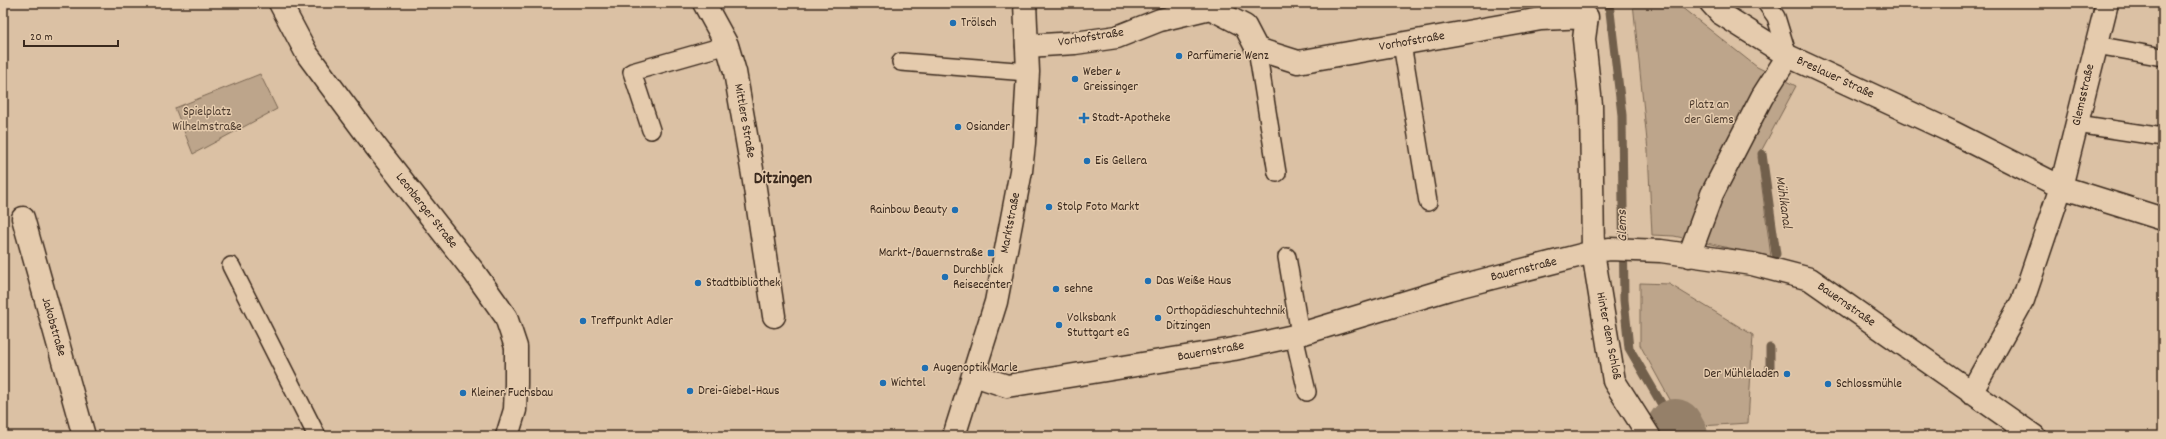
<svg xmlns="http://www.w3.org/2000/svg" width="2166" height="439" font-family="Dekko,sans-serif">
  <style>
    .green { fill: #bda58b; stroke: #7c6854 }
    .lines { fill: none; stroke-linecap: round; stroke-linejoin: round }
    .stream { stroke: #715e4b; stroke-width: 9 }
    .river { stroke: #958069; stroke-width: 56 }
    .service-casing { stroke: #3b2a1e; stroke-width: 20 }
    .minor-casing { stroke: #3b2a1e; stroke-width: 25 }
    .tertiary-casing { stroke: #3b2a1e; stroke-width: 25 }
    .service { stroke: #e5cbad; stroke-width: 17 }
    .minor { stroke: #e5cbad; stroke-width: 22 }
    .tertiary { stroke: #e5cbad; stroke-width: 22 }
    .poi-dot { fill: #1f6fb2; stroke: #e5cbad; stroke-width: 1.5 }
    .labels { text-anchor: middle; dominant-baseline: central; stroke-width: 3; stroke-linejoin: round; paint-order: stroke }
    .poi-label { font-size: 13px; fill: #3b2a1e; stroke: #e5cbad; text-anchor: start }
    .street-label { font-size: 13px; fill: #3b2a1e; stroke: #e5cbad }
    .park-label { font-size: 13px; fill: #4e3c2e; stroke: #e5cbad }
    .water-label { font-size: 14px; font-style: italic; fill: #4d3b2d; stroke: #e5cbad }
    .district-label { font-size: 17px; font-weight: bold; fill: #3b2a1e; stroke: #e5cbad }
  </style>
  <rect width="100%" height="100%" fill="#dbc1a4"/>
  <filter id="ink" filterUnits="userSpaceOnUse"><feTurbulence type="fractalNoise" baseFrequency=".025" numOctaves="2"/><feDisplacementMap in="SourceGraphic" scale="8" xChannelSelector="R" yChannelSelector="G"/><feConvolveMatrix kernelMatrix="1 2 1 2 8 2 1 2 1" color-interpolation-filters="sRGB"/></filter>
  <g filter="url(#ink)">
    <path class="green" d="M1633 3H1676L1757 67 1796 86 1758 157 1771 257 1674 236 1652 235 1648 151Z
      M260 74 277 109 193 154 175 108Z
      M1640 283 1669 284 1753 335 1748 423 1685 427 1640 345Z"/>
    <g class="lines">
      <path class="stream" d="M1609 3 1622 115 1624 300 1629 348 1675 427 1686 412
        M1762 154 1776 254
        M1770 370V348"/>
      <path class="river" d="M1675 427 1680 436"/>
      <g class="service-casing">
        <path id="service" d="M1766 3 1776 17 1788 56
          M1402 44 1428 202
          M2096 45 2163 57
          M1257 49 1277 173
          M901 62 1028 72
          M2077 124 2163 137
          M651 130 632 72 727 45
          M1287 257 1300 334
          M231 266 317 436
          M1294 336 1307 392"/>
      </g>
      <g class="minor-casing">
        <path id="minor" d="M280 3 307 54 376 147 474 272 506 317 516 347V384L515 410 507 436
          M704 3 727 45 735 72 753 175 774 316
          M1711 3 1720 13 1788 56 1952 132 2061 187 2163 219
          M1027 46 1075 43 1117 37 1160 20 1210 8 1245 26 1257 49 1298 62 1541 19 1587 17 1584 39 1591 105 1593 252 1614 381 1649 436
          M23 218 84 436
          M1689 256 1712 194 1762 97 1788 56
          M974 375 1007 386 1234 349 1294 336 1449 289 1593 252 1609 249 1661 251 1752 264 1810 279 2034 436
          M1971 393 2023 300 2061 187 2107 3"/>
      </g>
      <g class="tertiary-casing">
        <path id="tertiary" d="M954 436 996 302 1021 171 1024 143 1028 72 1025 3"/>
      </g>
      <use href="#service" class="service"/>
      <use href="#minor" class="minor"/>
      <use href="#tertiary" class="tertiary"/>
    </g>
  </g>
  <g class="poi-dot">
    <circle cx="953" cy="23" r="4"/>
    <circle cx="1179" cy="56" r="4"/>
    <circle cx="1075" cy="79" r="4"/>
    <path d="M1082 112h4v4h4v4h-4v4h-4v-4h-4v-4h4z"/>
    <circle cx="958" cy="127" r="4"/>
    <circle cx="1087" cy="161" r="4"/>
    <circle cx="1049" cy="207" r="4"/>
    <circle cx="955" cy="210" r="4"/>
    <rect x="987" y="249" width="8" height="8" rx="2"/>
    <circle cx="945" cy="277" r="4"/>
    <circle cx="1148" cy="281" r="4"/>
    <circle cx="698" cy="283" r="4"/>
    <circle cx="1056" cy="289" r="4"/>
    <circle cx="1158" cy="318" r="4"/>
    <circle cx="583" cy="321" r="4"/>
    <circle cx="1059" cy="325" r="4"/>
    <circle cx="925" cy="368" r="4"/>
    <circle cx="1787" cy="374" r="4"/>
    <circle cx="883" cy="383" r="4"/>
    <circle cx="1828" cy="384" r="4"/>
    <circle cx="690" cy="391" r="4"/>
    <circle cx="463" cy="393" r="4"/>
  </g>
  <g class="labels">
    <g class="poi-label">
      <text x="961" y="23">Trölsch</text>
      <text x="1187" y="56">Parfümerie Wenz</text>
      <text x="1083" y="72">Weber &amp;<tspan x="1083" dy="15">Greissinger</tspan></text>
      <text x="1092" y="118">Stadt-Apotheke</text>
      <text x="966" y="127">Osiander</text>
      <text x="1095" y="161">Eis Gellera</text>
      <text x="1057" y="207">Stolp Foto Markt</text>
      <text x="947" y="210" text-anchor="end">Rainbow Beauty</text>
      <text x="983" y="253" text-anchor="end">Markt-/Bauernstraße</text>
      <text x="953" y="270">Durchblick<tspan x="953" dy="15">Reisecenter</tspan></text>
      <text x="1156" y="281">Das Weiße Haus</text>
      <text x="706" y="283">Stadtbibliothek</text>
      <text x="1064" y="289">sehne</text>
      <text x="1166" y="311">Orthopädieschuhtechnik<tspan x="1166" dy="15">Ditzingen</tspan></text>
      <text x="1067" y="318">Volksbank<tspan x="1067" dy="15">Stuttgart eG</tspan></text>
      <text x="591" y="321">Treffpunkt Adler</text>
      <text x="933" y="368">Augenoptik Marle</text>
      <text x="1779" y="374" text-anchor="end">Der Mühleladen</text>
      <text x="891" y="383">Wichtel</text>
      <text x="1836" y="384">Schlossmühle</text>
      <text x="698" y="391">Drei-Giebel-Haus</text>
      <text x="471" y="393">Kleiner Fuchsbau</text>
    </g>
    <g class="street-label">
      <text transform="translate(1091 38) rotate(-9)">Vorhofstraße</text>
      <text transform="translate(1412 42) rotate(-10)">Vorhofstraße</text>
      <text transform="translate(1835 78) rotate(25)">Breslauer Straße</text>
      <text transform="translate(2084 95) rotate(-77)">Glemsstraße</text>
      <text transform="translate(744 121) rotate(80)">Mittlere Straße</text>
      <text transform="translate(426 211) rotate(52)">Leonberger Straße</text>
      <text transform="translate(1011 223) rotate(-79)">Marktstraße</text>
      <text transform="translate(1524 270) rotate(-14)">Bauernstraße</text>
      <text transform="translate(1846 305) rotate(35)">Bauernstraße</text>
      <text transform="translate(53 327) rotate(74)">Jakobstraße</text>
      <text transform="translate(1608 336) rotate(79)">Hinter dem Schloß</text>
      <text transform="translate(1211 352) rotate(-10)">Bauernstraße</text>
    </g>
    <g class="park-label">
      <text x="1709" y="105">Platz an<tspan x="1709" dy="15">der Glems</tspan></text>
      <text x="207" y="112">Spielplatz<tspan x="207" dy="15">Wilhelmstraße</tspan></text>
    </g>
    <g class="water-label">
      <text transform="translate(1783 202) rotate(82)">Mühlkanal</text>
      <text transform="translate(1623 226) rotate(-91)">Glems</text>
    </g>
    <g class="district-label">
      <text x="783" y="180">Ditzingen</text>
    </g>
  </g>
  <rect width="2166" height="439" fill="none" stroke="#e5cbad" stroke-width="16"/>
  <rect x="8" y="8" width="2150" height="423" fill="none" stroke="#3b2a1e" stroke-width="1.5" filter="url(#ink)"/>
  <path d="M24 40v6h94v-6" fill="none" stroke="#3b2a1e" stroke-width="2"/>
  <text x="30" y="40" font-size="12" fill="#3b2a1e" stroke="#e5cbad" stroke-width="3" paint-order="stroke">20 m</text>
</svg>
